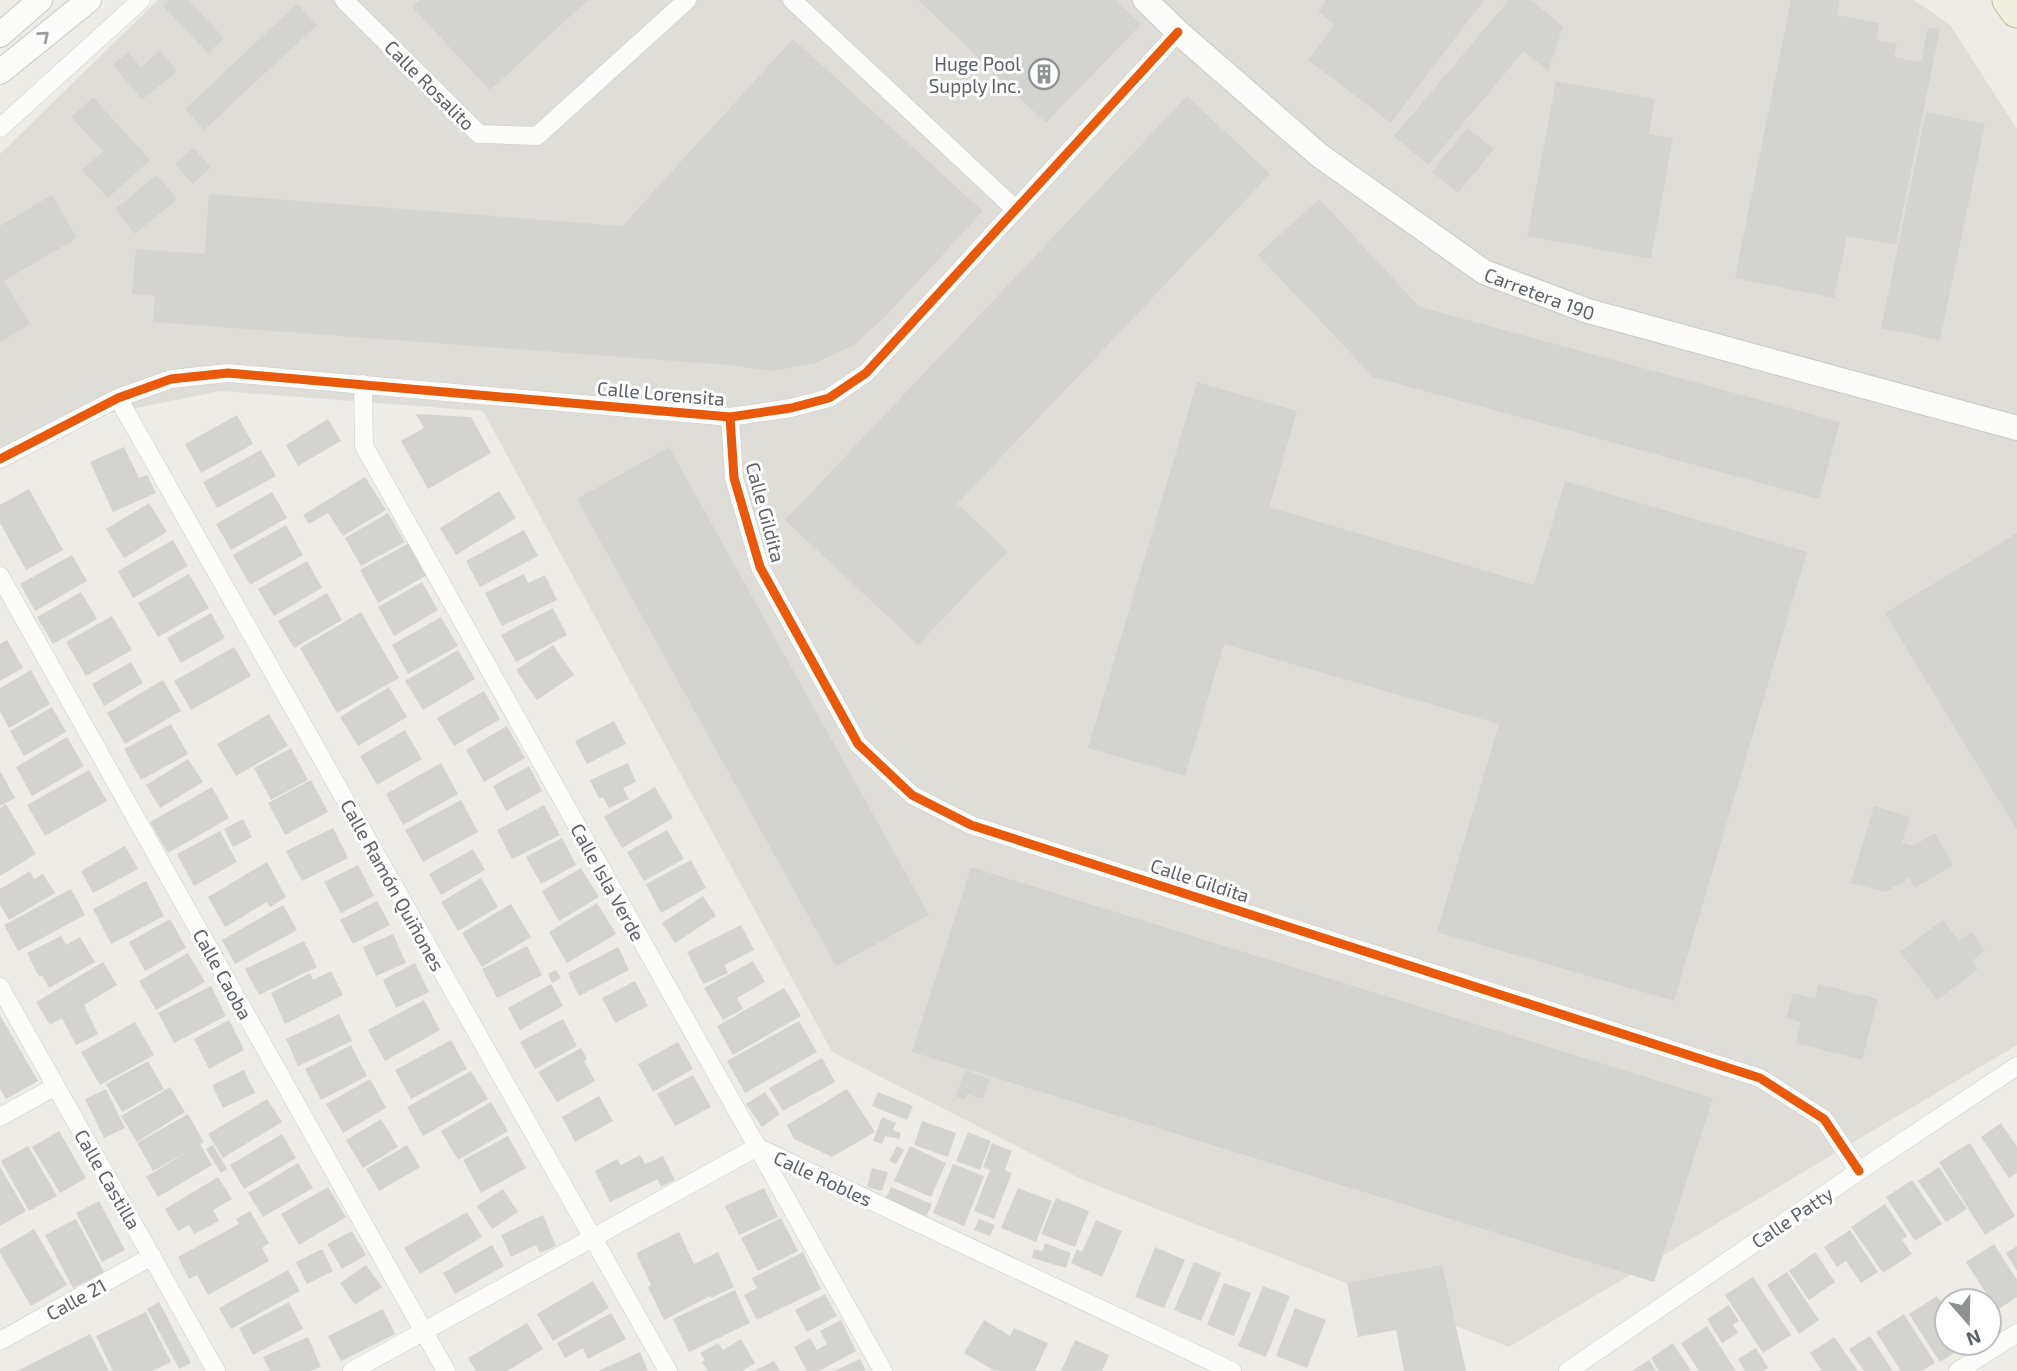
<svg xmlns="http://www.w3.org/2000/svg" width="2017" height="1371" font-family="'Exo 2',sans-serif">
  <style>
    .industrial { fill: #deddd8 }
    .building { fill: #d3d3d0 }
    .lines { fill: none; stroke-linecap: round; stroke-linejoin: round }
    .street-casing { stroke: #cacac9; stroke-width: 19 }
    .secondary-casing { stroke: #c9c9c8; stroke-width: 26 }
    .highway-casing { stroke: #c5b893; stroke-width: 35 }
    .street { stroke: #fcfcfb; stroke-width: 18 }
    .secondary { stroke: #fcfcfb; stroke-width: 24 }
    .highway { stroke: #f0ede1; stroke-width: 33 }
    .cycleway-casing { stroke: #fff; stroke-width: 13 }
    .cycleway { stroke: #e8590c; stroke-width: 9 }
    .oneway { stroke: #9d9ea2 }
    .labels { text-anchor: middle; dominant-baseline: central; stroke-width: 6; stroke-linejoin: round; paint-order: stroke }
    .poi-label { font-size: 19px; fill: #5d6066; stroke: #fff; text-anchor: end }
    .street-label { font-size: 19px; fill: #5d6066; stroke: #fff }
  </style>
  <rect width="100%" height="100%" fill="#edece7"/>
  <path class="industrial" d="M158 0H1914L1950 25 2017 129V1045L1509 1347 1083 1180 832 1052 483 411 221 391 96 416 0 469V154Z"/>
  <path class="building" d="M169 0H188L224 38 208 53 163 6Z
    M420 0H588L490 90 412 7Z
    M918 0H1116L1141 24 1046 123Z
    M1326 0H1484L1391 123 1308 60 1335 25 1318 11Z
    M1509 0H1531L1563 27 1548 71 1524 51 1428 165 1394 136Z
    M1791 0H1840L1837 15 1879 23 1876 40 1897 44 1894 57 1921 62 1928 27 1940 29 1896 245 1847 236 1834 298 1735 278Z
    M297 4 317 25 204 130 185 109Z
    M793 39 983 211 886 316 854 345 815 363 772 371 729 365 153 322 155 296 132 294 136 249 205 254 209 194 622 226Z
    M160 51 177 71 142 100 113 65 128 52 141 67Z
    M1556 81 1655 99 1649 134 1673 138 1651 259 1527 236Z
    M1187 96 1270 174 957 504 1008 551 918 645 785 520Z
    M93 97 150 160 108 198 82 170 103 151 71 117Z
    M1926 112 1985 124 1940 340 1881 328Z
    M1467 128 1494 149 1458 193 1432 172Z
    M193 148 211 167 193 184 175 164Z
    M157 175 177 199 135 234 115 209Z
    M52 195 77 238 4 281 30 324 0 342V226Z
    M1319 199 1420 307 1840 422 1819 499 1373 377 1258 255Z
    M1197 382 1297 411 1269 507 1534 585 1565 481 1807 552 1674 1001 1437 932 1499 724 1224 644 1185 776 1088 748Z
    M416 414 471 417 491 453 428 489 401 441 424 428Z
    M237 415 253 444 201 473 185 444Z
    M328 419 341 441 298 466 286 445Z
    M124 447 139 478 147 475 156 493 113 512 90 462Z
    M669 447 929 915 836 966 577 499Z
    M261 450 276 476 217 508 203 482Z
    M365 477 386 510 343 536 328 513 309 524 303 515Z
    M29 489 63 550 26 570 0 523V505Z
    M499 491 516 518 456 555 440 528Z
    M272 492 287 518 231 550 216 524Z
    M149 503 167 532 124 558 106 529Z
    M388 513 405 542 361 566 345 538Z
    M286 525 303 555 250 585 233 555Z
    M524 530 538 556 480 587 466 561Z
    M2017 533V830L1885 613Z
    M173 540 188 566 133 598 118 571Z
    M409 543 427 575 378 603 360 570Z
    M72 555 87 581 35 611 20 584Z
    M307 561 322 588 274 616 258 589Z
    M189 574 209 608 158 637 138 603Z
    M524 574 528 583 545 575 557 600 502 626 485 593Z
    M422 582 438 610 394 636 378 607Z
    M81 592 97 619 53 644 37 617Z
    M327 593 342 620 294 648 278 621Z
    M553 608 567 635 516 662 501 635Z
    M361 612 399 678 337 713 300 648Z
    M211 613 225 638 181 663 167 638Z
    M112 616 132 650 86 676 66 642Z
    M441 617 458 646 408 674 392 645Z
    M7 640 23 668 0 681V644Z
    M553 645 574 675 537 700 516 670Z
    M234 647 251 676 191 710 174 681Z
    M458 650 475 679 423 710 405 681Z
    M131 662 143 683 104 706 92 684Z
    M31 670 50 704 9 728 0 711V688Z
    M163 680 181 711 125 744 107 713Z
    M389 687 407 717 358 746 340 717Z
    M484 691 500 719 454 746 437 718Z
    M52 707 66 732 24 756 10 731Z
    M269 714 288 746 236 776 217 744Z
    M614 721 626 744 587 764 575 741Z
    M171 724 188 754 141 780 124 749Z
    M507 726 525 758 484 782 466 750Z
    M405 730 422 759 377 785 360 756Z
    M67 737 84 766 32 796 16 767Z
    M291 748 308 780 271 800 254 768Z
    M188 759 203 782 160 808 146 785Z
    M441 763 458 794 403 825 386 794Z
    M628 763 636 782 623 788 629 799 609 808 603 797 599 799 590 780Z
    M529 766 542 791 506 811 493 786Z
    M89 770 107 801 45 836 27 805Z
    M0 771 15 798 0 806Z
    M311 780 328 812 285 835 268 803Z
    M212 787 229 818 168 853 150 822Z
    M655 787 673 818 622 848 604 817Z
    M461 800 478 832 423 862 405 830Z
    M6 804 36 854 0 876V808Z
    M544 805 560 835 512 859 497 830Z
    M1874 806 1910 817 1902 843 1913 846 1935 833 1953 865 1915 888 1909 878 1885 892 1851 883Z
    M243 819 252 837 233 847 224 829Z
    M333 828 348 858 302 881 286 851Z
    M667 830 684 859 644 881 627 852Z
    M220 831 237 862 194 886 177 854Z
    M562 838 576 865 541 884 526 857Z
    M125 846 138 869 93 893 81 871Z
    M473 849 485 870 441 895 429 874Z
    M691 860 706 888 661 913 646 884Z
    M267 862 286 897 270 907 267 902 225 927 208 897Z
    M358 865 374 896 341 913 324 882Z
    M971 867 1713 1098 1654 1282 912 1052Z
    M581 868 599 897 559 921 542 891Z
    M30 871 34 879 43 874 55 893 9 920 0 905V889Z
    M481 878 498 907 458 931 441 902Z
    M146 881 164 916 111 944 93 909Z
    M71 889 85 915 18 951 4 925Z
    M703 896 716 916 675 943 662 923Z
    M377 901 390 925 353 944 340 920Z
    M597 903 616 934 567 963 549 932Z
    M511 904 531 937 482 967 462 933Z
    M283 905 297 930 235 964 222 940Z
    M170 919 186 948 145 971 129 942Z
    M1943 920 1959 941 1971 932 1985 950 1972 961 1978 969 1937 1000 1900 952Z
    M741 925 754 950 724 965 728 973 703 984 687 952Z
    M393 934 406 963 376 976 363 947Z
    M61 936 66 945 80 937 95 962 49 988 42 975 39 977 27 953Z
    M304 941 317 967 259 995 245 969Z
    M527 946 542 975 497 998 482 969Z
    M618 947 629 970 579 996 568 973Z
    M188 953 205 982 156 1010 139 981Z
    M753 961 765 982 737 998 743 1009 723 1020 704 988Z
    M103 962 117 985 84 1005 98 1034 76 1045 62 1018 50 1025 36 1002Z
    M415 963 429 992 396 1008 383 980Z
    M556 970 561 978 552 983 548 974Z
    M331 971 343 995 285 1024 271 993 310 973 313 980Z
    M635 981 648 1006 615 1023 602 998Z
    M551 984 563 1006 520 1030 508 1008Z
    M1818 984 1878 999 1862 1060 1796 1043 1801 1022 1786 1018 1793 993 1815 999Z
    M211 986 226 1016 174 1043 158 1013Z
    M784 988 801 1016 733 1055 717 1026Z
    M424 1000 440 1030 385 1061 368 1030Z
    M339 1014 352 1041 298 1066 286 1039Z
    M0 1015 38 1081 6 1099 0 1089Z
    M563 1019 577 1046 535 1069 520 1042Z
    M229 1020 244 1050 209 1069 194 1039Z
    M799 1021 817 1052 745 1093 727 1061Z
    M135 1022 154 1055 100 1085 81 1052Z
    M451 1040 467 1069 411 1099 395 1070Z
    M678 1042 693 1069 653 1092 638 1064Z
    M351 1045 367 1076 321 1100 305 1069Z
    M581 1048 587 1059 584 1061 595 1081 557 1102 538 1072Z
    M822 1058 835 1082 783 1111 769 1088Z
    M148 1061 164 1089 122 1112 106 1084Z
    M244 1070 255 1093 223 1108 212 1085Z
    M965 1070 990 1079 983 1099 967 1094 964 1100 956 1096Z
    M471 1071 488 1099 423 1136 407 1107Z
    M693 1075 711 1107 675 1126 657 1094Z
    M370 1079 386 1108 343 1133 326 1104Z
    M170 1087 185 1112 137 1142 121 1116Z
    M106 1089 125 1128 104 1138 85 1099Z
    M847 1089 875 1132 832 1157 794 1139 787 1125Z
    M765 1092 780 1114 762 1127 746 1104Z
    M878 1092 913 1106 907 1120 872 1106Z
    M599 1096 613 1121 575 1142 562 1117Z
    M267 1099 282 1122 223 1158 208 1134Z
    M491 1102 508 1131 458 1160 441 1131Z
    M188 1114 204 1142 200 1144 212 1165 158 1197 146 1177 187 1152 153 1171 137 1143Z
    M882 1117 896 1123 893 1130 901 1133 899 1139 885 1136 882 1144 873 1141Z
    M381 1119 398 1147 363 1168 346 1140Z
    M922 1121 956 1133 948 1157 914 1145Z
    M2001 1123 2017 1147V1173L2009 1178 1981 1137Z
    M59 1131 86 1178 60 1193 32 1147Z
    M968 1132 991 1141 980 1170 956 1161Z
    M282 1134 296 1158 244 1189 230 1165Z
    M508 1136 526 1168 481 1193 463 1160Z
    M992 1143 1012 1151 1005 1170 1012 1173 994 1219 974 1211 990 1170 983 1167Z
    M1970 1143 2015 1216 1985 1235 1939 1162Z
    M213 1145 227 1169 221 1173 206 1149Z
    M407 1145 420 1167 379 1191 366 1169Z
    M28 1146 57 1196 29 1211 1 1161Z
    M897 1146 904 1150 896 1164 889 1161Z
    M910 1146 946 1163 931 1197 894 1181Z
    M640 1155 645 1164 663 1156 675 1180 661 1187 658 1179 610 1202 595 1171 617 1159 621 1165Z
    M298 1163 313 1188 263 1217 248 1193Z
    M953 1164 984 1176 964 1226 933 1213Z
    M0 1167 26 1211 0 1226Z
    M1939 1167 1967 1209 1946 1222 1918 1181Z
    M872 1168 888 1172 882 1191 867 1187Z
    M218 1177 232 1199 213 1210 219 1221 194 1234 189 1225 178 1231 165 1209Z
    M1912 1180 1942 1224 1915 1241 1886 1197Z
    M328 1187 346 1217 299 1245 281 1214Z
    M891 1187 932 1204 925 1219 884 1202Z
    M764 1188 778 1217 739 1235 725 1206Z
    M1018 1188 1052 1201 1036 1242 1001 1228Z
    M503 1189 518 1212 492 1229 477 1206Z
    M1056 1198 1089 1211 1075 1247 1041 1234Z
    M99 1201 125 1250 102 1262 76 1213Z
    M1885 1204 1907 1236 1902 1240 1912 1254 1883 1273 1851 1227Z
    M250 1211 269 1243 262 1248 269 1261 208 1295 197 1275 189 1279 178 1257 239 1224 236 1219Z
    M467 1212 482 1237 420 1274 404 1248Z
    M543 1215 556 1246 540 1253 536 1245 511 1257 501 1235Z
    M781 1218 798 1251 758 1271 741 1238Z
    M76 1219 104 1272 73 1288 45 1235Z
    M979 1219 995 1225 990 1236 974 1230Z
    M1096 1220 1122 1231 1102 1277 1071 1263 1077 1249 1082 1252Z
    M34 1229 67 1285 31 1306 0 1253V1249Z
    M1850 1230 1878 1272 1861 1283 1846 1261 1837 1267 1824 1247Z
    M352 1231 366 1255 342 1269 327 1244Z
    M679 1232 694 1264 718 1252 734 1287 711 1298 710 1296 664 1320 648 1287 651 1285 636 1253Z
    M1045 1243 1071 1253 1066 1268 1032 1258 1034 1249 1042 1251Z
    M1994 1244 2017 1280V1297L1997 1310 1966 1262Z
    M492 1245 504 1266 455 1294 443 1273Z
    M2017 1246V1271L2006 1253Z
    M1155 1247 1185 1260 1164 1308 1135 1297Z
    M322 1249 333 1271 307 1284 296 1262Z
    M803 1252 821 1289 757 1320 744 1295 757 1288 752 1278Z
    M1815 1252 1835 1282 1809 1300 1789 1271Z
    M1194 1262 1221 1273 1201 1321 1174 1310Z
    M366 1265 382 1287 355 1305 340 1283Z
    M1442 1265 1466 1371H1404L1396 1330 1358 1337 1347 1283Z
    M288 1270 300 1291 231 1329 219 1308Z
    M1787 1272 1819 1320 1799 1334 1767 1285Z
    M1753 1277 1791 1335 1763 1353 1725 1295Z
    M593 1281 609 1308 553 1341 537 1314Z
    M1224 1283 1251 1293 1234 1336 1207 1325Z
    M1263 1286 1290 1296 1266 1357 1238 1346Z
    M735 1290 750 1323 689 1352 673 1319Z
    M825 1294 837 1316 807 1332 795 1310Z
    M1937 1296 1947 1312V1343H1970L1940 1362 1909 1314Z
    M159 1302 191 1363 179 1369 147 1309Z
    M289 1302 303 1329 253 1355 239 1328Z
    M1729 1305 1739 1321 1733 1325 1738 1333 1722 1343 1707 1319Z
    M1295 1308 1326 1320 1307 1368 1276 1356Z
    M383 1309 395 1334 341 1361 328 1336Z
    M146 1312 171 1362 152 1371H113L96 1336Z
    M611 1313 626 1339 588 1359 583 1348 565 1358 557 1343Z
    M1904 1314 1935 1363 1922 1371H1901L1876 1332Z
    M841 1320 856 1351 819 1371H807L794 1347 810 1338 817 1350 827 1344 820 1331Z
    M984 1320 1010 1336 1014 1328 1048 1343 1035 1371H995L964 1353Z
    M527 1323 543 1349 507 1371H476L468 1358Z
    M1707 1326 1736 1371H1699L1681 1343Z
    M90 1334 109 1371H17Z
    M1870 1336 1893 1371H1864L1849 1349Z
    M308 1337 321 1367 310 1371H270L263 1357Z
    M1834 1337 1858 1371H1822L1810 1353Z
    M741 1339 755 1363 742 1371H708L702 1362 705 1360 700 1353 718 1343 723 1350Z
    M1075 1340 1109 1355 1102 1371H1061Z
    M1673 1343 1691 1371H1659L1651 1358Z
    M1756 1348 1768 1368 1763 1371H1745L1738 1359Z
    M640 1352 648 1371H598Z
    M860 1359 866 1371H834Z
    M1649 1360 1656 1371H1632Z
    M774 1361 780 1371H754Z"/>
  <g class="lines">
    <g class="street-casing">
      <path id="street" d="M344 0 479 134 537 136 687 0
        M792 0 1015 209
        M0 128 141 0
        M363 384 364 446 883 1371
        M118 398 668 1371
        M730 417 734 478 760 567 858 744 912 795 971 825 1760 1078 1824 1119 1859 1171
        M0 459 118 398 171 379 228 373 730 417 791 408 829 398 866 373 1178 32
        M0 576 446 1371
        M0 987 216 1371
        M0 1117 56 1086
        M0 1341 152 1256
        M352 1371 757 1147 1232 1371
        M1568 1371 1859 1171 2017 1066
        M1958 1371 2017 1333"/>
    </g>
    <g class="secondary-casing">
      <g id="secondary">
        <path id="s1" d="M1145 0 1178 32 1319 155 1484 272 1588 311 2017 428"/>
        <path d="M0 35 40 0"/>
        <path d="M0 72 89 0"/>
      </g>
    </g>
    <g class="highway-casing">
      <path id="highway" d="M2009 0 2017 11"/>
    </g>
    <use href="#street" class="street"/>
    <use href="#secondary" class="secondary"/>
    <use href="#highway" class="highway"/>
    <g class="cycleway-casing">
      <path id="cycleway" d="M730 417 734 478 760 567 858 744 912 795 971 825 1760 1078 1824 1119 1859 1171
        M0 459 118 398 171 379 228 373 730 417 791 408 829 398 866 373 1178 32"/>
    </g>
    <use href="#cycleway" class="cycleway"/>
  </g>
  <defs><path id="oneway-chevron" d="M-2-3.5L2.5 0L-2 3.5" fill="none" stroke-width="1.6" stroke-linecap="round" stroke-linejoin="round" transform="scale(1.75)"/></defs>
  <use class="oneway" href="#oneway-chevron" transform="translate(44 36) rotate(-40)"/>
  <defs>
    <g id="building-ring" transform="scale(1.575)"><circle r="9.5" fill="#fff" stroke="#8f9193" stroke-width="1.5"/><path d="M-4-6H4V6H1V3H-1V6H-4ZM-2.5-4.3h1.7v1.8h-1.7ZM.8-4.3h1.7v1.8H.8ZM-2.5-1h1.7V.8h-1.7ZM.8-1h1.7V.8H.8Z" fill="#8f9193"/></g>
  </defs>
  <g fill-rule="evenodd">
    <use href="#building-ring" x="1044" y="74"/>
  </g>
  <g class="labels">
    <g class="poi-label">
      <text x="1021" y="63">Huge Pool<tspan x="1021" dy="22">Supply Inc.</tspan></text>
    </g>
    <g class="street-label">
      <text transform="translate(430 85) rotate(45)">Calle Rosalito</text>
      <text stroke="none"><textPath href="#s1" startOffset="495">Carretera 190</textPath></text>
      <text transform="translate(661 393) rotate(5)">Calle Lorensita</text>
      <text transform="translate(766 512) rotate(75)">Calle Gildita</text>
      <text transform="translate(1200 880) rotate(18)">Calle Gildita</text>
      <text transform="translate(608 882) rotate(61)">Calle Isla Verde</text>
      <text transform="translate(393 885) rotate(61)">Calle Ramón Quiñones</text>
      <text transform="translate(223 974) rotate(61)">Calle Caoba</text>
      <text transform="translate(823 1178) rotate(25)">Calle Robles</text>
      <text transform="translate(108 1179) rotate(60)">Calle Castilla</text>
      <text transform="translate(1792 1217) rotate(-34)">Calle Patty</text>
      <text transform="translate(76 1299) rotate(-29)">Calle 21</text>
    </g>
  </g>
  <g transform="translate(1968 1322) rotate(160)"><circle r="33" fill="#ffffff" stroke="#bebfc2" stroke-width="2"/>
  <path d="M0-5L12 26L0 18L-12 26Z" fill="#8f9193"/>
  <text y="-10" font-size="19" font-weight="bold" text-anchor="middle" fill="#5d6066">N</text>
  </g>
</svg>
